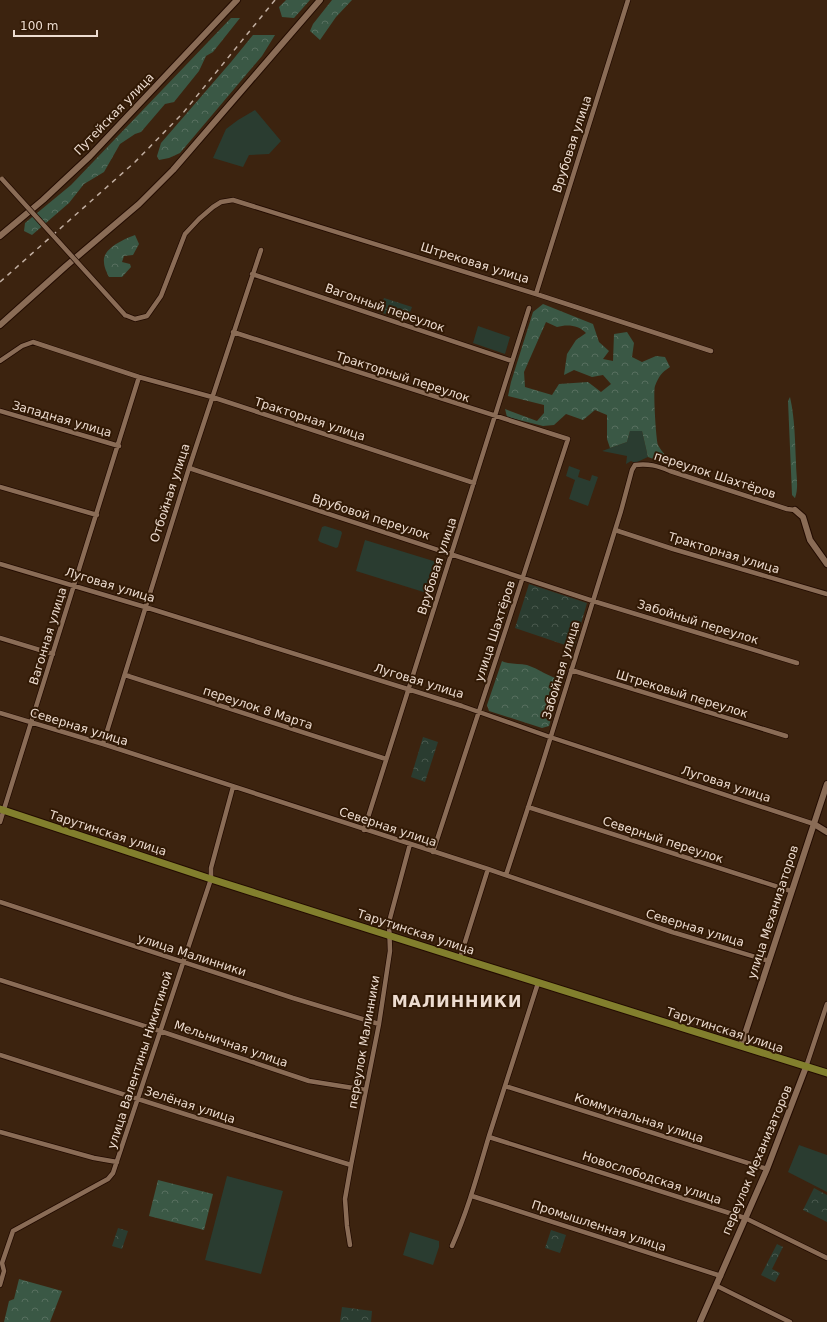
<svg xmlns="http://www.w3.org/2000/svg" width="827" height="1322" font-family="'DejaVu Sans',sans-serif">
  <style>
    .grass { fill: #2a3c30 }
    .forest { fill: url(#forest-crowns); fill-rule: evenodd }
    .park { fill: url(#park-crowns) }
    .lines { fill: none; stroke-linecap: round; stroke-linejoin: round }
    .street-casing { stroke: #220b00; stroke-width: 6 }
    .secondary-casing { stroke: #220b00; stroke-width: 8 }
    .primary-casing { stroke: #220b00; stroke-width: 9 }
    .street { stroke: #8a6c56; stroke-width: 4.5 }
    .secondary { stroke: #8a6c56; stroke-width: 6 }
    .primary { stroke: #827f2d; stroke-width: 7 }
    .rail { stroke: #c1aea1; stroke-width: 1.5; stroke-dasharray: 5 5; stroke-linecap: butt }
    .street-bridge-casing { stroke: #220b00; stroke-width: 6; stroke-linecap: butt }
    .street-bridge { stroke: #8a6c56; stroke-width: 4.5 }
    .labels { text-anchor: middle; dominant-baseline: central; stroke-width: 4; stroke-linejoin: round; paint-order: stroke }
    .street-label { font-size: 12px; fill: #eddcd0; stroke: #311905 }
    .district-label { font-size: 16px; font-weight: bold; letter-spacing: 1px; fill: #eddcd0; stroke: #311905 }
  </style>
  <defs>
    <pattern id="forest-crowns" width="20" height="18" patternUnits="userSpaceOnUse"><rect width="20" height="18" fill="#3a5845"/><path d="M2 6a3 3 0 1 1 6 0M12 15a3 3 0 1 1 6 0" fill="none" stroke="#576f5f"/></pattern>
    <pattern id="park-crowns" width="20" height="18" patternUnits="userSpaceOnUse"><rect width="20" height="18" fill="#2a3c30"/><path d="M2 6a3 3 0 1 1 6 0M12 15a3 3 0 1 1 6 0" fill="none" stroke="#49584d"/></pattern>
  </defs>
  <rect width="100%" height="100%" fill="#3c230f"/>
  <path class="grass" d="M255 110 281 141 269 154 249 155 243 167 213 158 226 129 238 120Z
    M478 326 510 337 505 354 473 343Z
    M630 431H642L648 457 635 463 631 461 626 464 627 456 602 451 627 442Z
    M569 466 580 470 578 477 590 481 592 475 598 477 588 506 569 499 575 480 566 476Z
    M325 526 341 531 342 533 338 547 336 548 320 542 318 540 322 527Z
    M365 540 440 563 430 594 356 571Z
    M799 1145 827 1155V1192L788 1172Z
    M227 1176 283 1191 261 1274 205 1260Z
    M410 1232 439 1241V1247L433 1265 403 1255Z"/>
  <path class="forest" d="M286 0H310L294 18 282 17 279 7Z
    M332 0H352L336 17 320 40 310 31 313 24Z
    M231 18H240L213 52 206 56 199 71 174 102 165 104 141 132 135 134 120 144 104 172 84 184 69 203 32 235 24 231 25 223 71 185Z
    M253 35H275L262 56 180 153 169 158 159 160 157 156 161 143 231 62Z
    M135 235 139 244 133 255 124 256 122 262 130 264 131 267 122 277H109C107 273 104 267 104 262 102 249 124 239 135 235Z
    M543 304 593 324 599 342 609 351 603 359 613 361 614 334 627 332 634 343 632 357 642 362 656 356 665 357 670 367C661 373 659 376 655 386 653 391 656 439 658 445 662 453 669 458 672 466L648 457 642 431H630L627 442 610 448 607 439V415L595 410 583 420 566 414 554 425 543 426 507 417 505 409 537 421 544 413V405L508 396 511 382 533 312ZM546 322 557 327C567 324 579 325 586 333L576 340 567 354 564 375 574 370 592 377 603 375 611 384 601 392 588 382 559 384 552 395 525 387 524 372Z
    M790 397C795 419 795 442 796 463 796 474 799 488 795 498L792 495 788 401Z
    M502 661C510 665 518 663 527 665 539 669 549 677 562 680L549 726 542 728 489 711 487 705Z
    M158 1180 213 1194 204 1230 149 1216Z
    M19 1279 62 1291 50 1322H4L9 1301 14 1299Z"/>
  <path class="park" d="M384 298 412 307 407 320 379 312Z
    M529 584 587 603 574 648 515 628Z
    M423 737 438 742 425 782 411 777Z
    M814 1188 827 1195V1222L803 1210Z
    M118 1228 128 1231 122 1249 112 1246Z
    M551 1230 566 1235 560 1253 545 1248Z
    M777 1244 783 1247 772 1269 780 1273 775 1282 761 1275Z
    M342 1307 372 1311 371 1322H340Z"/>
  <g class="lines">
    <g class="street-casing">
      <path id="street" d="M252 274 512 361
        M536 294 628 0
        M125 315 135 319 147 316 161 296 185 234 199 219 213 207 221 202 233 200 536 294 711 351
        M233 332 568 439 433 852
        M0 361 22 346 33 342 139 377 212 397 474 483
        M0 411 119 446
        M189 468 593 601 797 663
        M0 487 97 515
        M615 530 673 549 827 594
        M0 564 145 607 462 706 550 737 814 824
        M0 638 53 654
        M571 670 786 736
        M125 675 386 759
        M0 713 103 744 488 869 672 932 769 961
        M103 744 189 468 261 250
        M528 807 791 891
        M0 822 139 377
        M364 830 529 308
        M506 875 542 765 621 511 632 470 635 465C648 463 658 466 670 471L787 509 795 510
        M0 902 293 998 379 1024
        M460 958 488 869
        M0 980 160 1031 309 1081 366 1090
        M0 1055 188 1115 351 1165
        M806 1067 827 1004
        M505 1086 767 1169
        M0 1132 94 1158 117 1162
        M489 1137 745 1218 827 1258
        M472 1196 721 1276
        M350 1245 347 1226 345 1199 351 1165 379 1024 390 951 389 922 410 844
        M452 1246C468 1210 478 1173 489 1136 505 1085 522 1034 538 983
        M0 1285 4 1271 2 1263 13 1231 108 1179 113 1173 211 879V868L233 787
        M717 1286 790 1322"/>
    </g>
    <g class="secondary-casing">
      <path id="secondary" d="M0 236 43 200 90 156 237 0
        M0 325 66 266 139 204 173 170 320 0
        M795 510 803 517 810 540 827 564
        M814 824 827 832
        M741 1046 827 784
        M700 1322 767 1169 806 1067"/>
    </g>
    <g class="primary-casing">
      <path id="primary" d="M0 809 211 879 460 958 827 1073"/>
    </g>
    <use href="#street" class="street"/>
    <use href="#secondary" class="secondary"/>
    <use href="#primary" class="primary"/>
    <path class="rail" d="M0 282 135 162 183 113 275 0"/>
    <g class="street-bridge-casing">
      <path id="street-bridge" d="M2 179 125 315"/>
    </g>
    <use href="#street-bridge" class="street-bridge"/>
  </g>
  <g class="labels">
    <g class="street-label">
      <text transform="translate(114 114) rotate(-46)">Путейская улица</text>
      <text transform="translate(572 144) rotate(-72)">Врубовая улица</text>
      <text transform="translate(475 263) rotate(17)">Штрековая улица</text>
      <text transform="translate(385 308) rotate(19)">Вагонный переулок</text>
      <text transform="translate(403 377) rotate(18)">Тракторный переулок</text>
      <text transform="translate(62 419) rotate(16)">Западная улица</text>
      <text transform="translate(310 419) rotate(18)">Тракторная улица</text>
      <text transform="translate(715 475) rotate(18)">переулок Шахтёров</text>
      <text transform="translate(170 493) rotate(-72)">Отбойная улица</text>
      <text transform="translate(371 517) rotate(18)">Врубовой переулок</text>
      <text transform="translate(724 553) rotate(17)">Тракторная улица</text>
      <text transform="translate(437 566) rotate(-72)">Врубовая улица</text>
      <text transform="translate(110 585) rotate(17)">Луговая улица</text>
      <text transform="translate(698 622) rotate(17)">Забойный переулок</text>
      <text transform="translate(495 631) rotate(-72)">улица Шахтёров</text>
      <text transform="translate(48 636) rotate(-73)">Вагонная улица</text>
      <text transform="translate(561 670) rotate(-73)">Забойная улица</text>
      <text transform="translate(419 681) rotate(17)">Луговая улица</text>
      <text transform="translate(682 694) rotate(17)">Штрековый переулок</text>
      <text transform="translate(258 708) rotate(18)">переулок 8 Марта</text>
      <text transform="translate(79 727) rotate(17)">Северная улица</text>
      <text transform="translate(726 784) rotate(18)">Луговая улица</text>
      <text transform="translate(388 827) rotate(18)">Северная улица</text>
      <text transform="translate(108 833) rotate(18)">Тарутинская улица</text>
      <text transform="translate(663 840) rotate(18)">Северный переулок</text>
      <text transform="translate(773 912) rotate(-72)">улица Механизаторов</text>
      <text transform="translate(695 928) rotate(17)">Северная улица</text>
      <text transform="translate(416 932) rotate(18)">Тарутинская улица</text>
      <text transform="translate(192 955) rotate(18)">улица Малинники</text>
      <text transform="translate(725 1030) rotate(18)">Тарутинская улица</text>
      <text transform="translate(364 1042) rotate(-80)">переулок Малинники</text>
      <text transform="translate(231 1044) rotate(19)">Мельничная улица</text>
      <text transform="translate(140 1060) rotate(-72)">улица Валентины Никитиной</text>
      <text transform="translate(190 1105) rotate(18)">Зелёная улица</text>
      <text transform="translate(639 1118) rotate(18)">Коммунальная улица</text>
      <text transform="translate(757 1160) rotate(-67)">переулок Механизаторов</text>
      <text transform="translate(652 1178) rotate(18)">Новослободская улица</text>
      <text transform="translate(599 1226) rotate(18)">Промышленная улица</text>
    </g>
    <g class="district-label">
      <text x="457" y="1001">МАЛИННИКИ</text>
    </g>
  </g>
  <path d="M14 30v6h83v-6" fill="none" stroke="#eddcd0" stroke-width="2"/>
  <text x="20" y="30" font-size="12" fill="#eddcd0" stroke="#311905" stroke-width="3" paint-order="stroke">100 m</text>
</svg>
